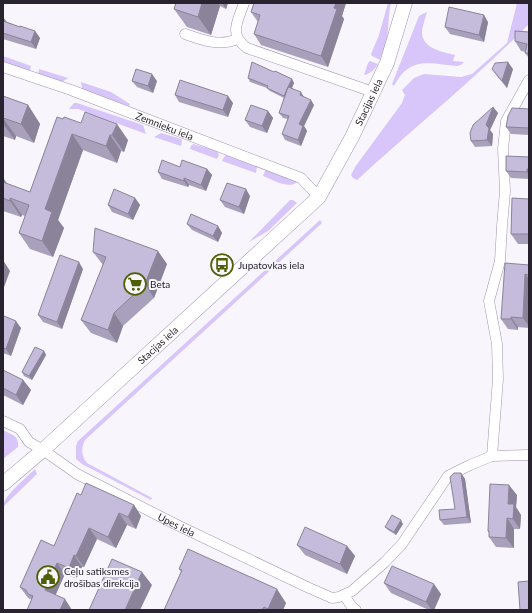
<svg xmlns="http://www.w3.org/2000/svg" width="532" height="613" font-family="Lato,sans-serif">
  <style>
    .green { fill: #d8c5f9 }
    .lines { fill: none; stroke-linecap: round; stroke-linejoin: round }
    .street-casing { stroke: #a095b3; stroke-width: 11 }
    .secondary-casing { stroke: #a095b3; stroke-width: 15 }
    .street { stroke: #fff; stroke-width: 10 }
    .secondary { stroke: #fff; stroke-width: 14 }
    .wall { fill: #a9a1bb }
    .shaded-wall { fill: #8a8399 }
    .building { fill: #c5bbda; stroke: #8a8399 }
    .labels { text-anchor: middle; dominant-baseline: central; stroke-width: 4; stroke-linejoin: round; paint-order: stroke }
    .street-label { font-size: 10px; fill: #28232f; stroke: #f8f6fc }
    .poi-label { font-size: 10px; fill: #28232f; stroke: #f8f6fc; text-anchor: start }
  </style>
  <rect width="100%" height="100%" fill="#f8f6fc"/>
  <path class="green" d="M388 3H391C388 15 389 26 387 38 386 45 382 53 380 60L372 56 371 54 379 35Z
    M517 3H529V24C475 79 414 128 357 180L353 178 351 175 355 167 402 103 405 95 402 90 414 78 424 74 461 77 472 74 507 43Z
    M427 12C425 19 422 27 422 34 424 49 443 52 455 55L453 61 464 62 461 65 457 66C439 65 420 58 405 71 401 74 397 81 394 86L392 84 419 16Z
    M3 56 31 66 30 70 28 71 3 62Z
    M370 61 378 64C375 69 370 74 364 75L368 63Z
    M39 69 68 78 62 82 38 75Z
    M81 82 111 92 130 104 129 106 86 91 82 89Z
    M74 103H77L143 125 146 134 78 109H69Z
    M161 133 181 139 182 141 181 146 154 137Z
    M193 144 217 151 219 155 217 159 190 149 191 146Z
    M227 155 255 165 257 167 256 173 222 161 224 157Z
    M267 170 297 182C289 190 271 179 263 176L265 171Z
    M290 200H293L297 203 268 231 249 242Z
    M320 220 322 223 85 440C81 448 81 456 87 463L152 498 151 500 82 464 76 459V446L78 441Z
    M3 430C12 435 19 435 18 447L3 459Z
    M35 469 37 474 3 507C3 496 27 477 35 469Z"/>
  <g class="lines">
    <g class="street-casing">
      <g id="street">
        <path d="M244 3C238 21 228 34 247 48L373 92"/>
        <path d="M185 34C202 40 220 47 237 39"/>
        <path id="s1" d="M3 67 71 90 301 178 319 197"/>
        <path id="s2" d="M3 421 20 429 29 442 43 450 77 474 175 524 307 587 332 598 339 597 352 591 385 562 402 544 448 476 470 465 492 456 529 455"/>
        <path d="M492 456 498 379 497 344 489 301 500 261 502 226 505 191 503 149 506 121 529 80"/>
        <path d="M344 595 352 607 356 610"/>
      </g>
    </g>
    <g class="secondary-casing">
      <g id="secondary">
        <path id="s3" d="M3 484 43 450 319 197 352 137 387 63 405 3"/>
      </g>
    </g>
    <use href="#street" class="street"/>
    <use href="#secondary" class="secondary"/>
  </g>
  <path class="wall" d="M176 3H228L226 9 220 6 211 35 187 27 174 9Z
    M254 3H346L342 16 344 19 328 67 261 45 254 34 258 22 251 12Z
    M3 17 7 22 20 27 35 31 40 38 36 49 3 39Z
    M488 22 484 42 450 34 445 27Z
    M529 32V58L525 53 526 52 521 51 515 41Z
    M492 69H513L507 88 497 76Z
    M274 72 292 79 294 83 292 88 304 97 314 105 304 126 307 131 301 146 285 140 282 134 288 119 283 118 279 113 284 98 270 91 267 88 250 82 248 78Z
    M132 81H157L153 93 137 87Z
    M175 95 233 103 228 117 179 102Z
    M3 96 28 105 40 124 34 143 16 136 15 140 3 136Z
    M493 107 498 113 490 130 493 134 492 146 475 147 471 141Z
    M529 109V135L511 134 506 127Z
    M268 111 273 118 267 133 250 127 245 120Z
    M57 117 128 140 124 152 121 151 117 163 83 150 58 220 64 228 53 257 30 249 19 233 25 216 22 215 21 217 3 211V178L7 184 30 192Z
    M529 157V179L511 178 506 171Z
    M180 167 207 169 212 175 206 191 189 185 188 187 162 179 158 172Z
    M250 196 244 214 225 207 220 200Z
    M135 198 140 205 133 220 112 212 108 205Z
    M529 199V244H518L511 234Z
    M187 224 218 226 222 233 218 242 192 230Z
    M93 252 167 264 154 298 123 326 117 343 91 333 81 320 103 265Z
    M529 265V328L518 327V330L508 329 501 319Z
    M83 269 62 329 43 322 38 315Z
    M3 318 21 328 11 356 3 353Z
    M44 351 46 355 32 380 24 376 22 372Z
    M3 370 23 380 31 390 23 405 3 395Z
    M461 473 465 479 471 523 444 525 440 520 455 509Z
    M81 495 134 505 141 516 136 529 127 525 116 548 97 539 84 567H82L77 579 65 574 32 600 28 598 20 587 54 546Z
    M517 495 516 507 521 515 520 529H514V548L496 547 489 537V533L488 531Z
    M403 524 396 535 388 530 385 527Z
    M297 545 347 546 355 556 347 574 305 555Z
    M179 569 286 603 283 610H164L181 572Z
    M384 583 441 594 434 610H429L391 593Z"/>
  <path class="shaded-wall" d="M202 3H218L220 6 211 35 198 17Z
    M222 3H228L226 9Z
    M336 3H346L342 16 344 19 328 67 321 56Z
    M484 15 488 22 484 42 479 35Z
    M3 17 7 23 3 24Z
    M35 31 40 38 36 49 31 42Z
    M508 62 513 69 507 88 502 81Z
    M152 74 157 81 153 93 148 86Z
    M292 79 294 83 287 99 284 96Z
    M301 92 304 97 300 95Z
    M228 96 233 103 228 117 223 110Z
    M311 100 314 105 304 126 307 131 301 146 298 140 299 124Z
    M28 105 40 124 34 143 21 124Z
    M493 107 498 113 490 130 493 134 492 146 487 140 486 125Z
    M268 111 273 118 267 133 262 126Z
    M3 118 16 136 15 140 3 124Z
    M117 124 128 140 124 152 112 135Z
    M72 134 83 150 58 220 64 228 53 257 42 241 45 209Z
    M110 135 121 151 117 163 106 146Z
    M207 169 212 175 206 191 201 185Z
    M527 169 529 172V175L527 172Z
    M3 178 9 186 3 192Z
    M184 178 189 185 188 187 184 181Z
    M246 189 250 196 244 214 239 207Z
    M10 198 22 215 21 217 10 201Z
    M135 198 140 205 133 220 128 214Z
    M218 226 222 233 218 242 213 236Z
    M158 251 167 264 154 298 145 284Z
    M3 260 10 271 3 290Z
    M79 262 83 269 62 329 57 322Z
    M525 274 529 279V326L523 318Z
    M114 313 123 326 117 343 108 330Z
    M511 317 518 327V330L511 319Z
    M16 321 21 328 11 356 6 349Z
    M44 351 46 355 32 380 29 376Z
    M23 380 31 390 23 405 16 395Z
    M461 473 465 479 471 523 467 517Z
    M509 485 517 495 516 507 521 515 520 529 513 519 508 504Z
    M134 505 141 516 136 529 128 517Z
    M119 513 127 525 116 548 108 537Z
    M507 518 514 529V548L506 538Z
    M401 520 403 524 396 535 394 532Z
    M89 528 97 539 84 567 76 556Z
    M347 546 355 556 347 574 340 564Z
    M74 555 82 567 77 579 69 568Z
    M57 563 65 574 53 601 45 590Z
    M142 572 152 585 140 610H125Z
    M434 584 441 594 434 610H432L426 602Z
    M277 589 286 603 283 610H268V609Z
    M65 599 72 610H60Z"/>
  <path class="building" d="M176 3H202L198 17 174 9Z
    M254 3H336L334 8 337 9 321 56 254 34 260 15 251 12Z
    M449 7 484 15 479 35 445 27Z
    M3 21 20 27V26L35 31 31 42 3 33Z
    M515 31 529 32V53H525L527 44 515 41Z
    M252 62 274 72 275 71 292 79 288 87 284 96 267 88 268 86 248 78Z
    M508 62 502 81 492 69 495 63Z
    M136 69 152 74 148 86 132 81Z
    M180 80 228 96 223 110 175 95Z
    M288 87 301 92 300 95 311 100 299 124 303 126 298 140 282 134 289 116 279 113Z
    M3 96 28 105 21 124 3 118V119Z
    M251 105 268 111 262 126 245 120Z
    M493 107 486 125 489 128 487 140 471 141 470 133 473 125Z
    M512 108 529 109V128L506 127 508 116Z
    M85 112 117 124 112 135H110L106 146 72 134 45 209 52 212 42 241 19 233 29 205 10 198V201L3 198V182L30 192 57 117 63 119 64 117 81 123Z
    M506 156 529 157V169H527V172L506 171Z
    M162 160 180 167 182 160 207 169 201 185 184 178V181L158 172Z
    M227 183 246 189 239 207 220 200Z
    M114 189 135 198 128 214 108 205Z
    M512 198 529 199V234H511Z
    M191 214 218 226 213 236 187 224Z
    M95 228 158 251 145 284 114 313 108 330 81 320 106 257 93 252Z
    M60 255 79 262 57 322 38 315Z
    M505 263 529 265V275L525 274 523 318 511 317V319H501Z
    M4 316 16 321 6 349 3 348V318Z
    M35 347 44 351 29 376 22 372Z
    M3 370 23 380 16 395 3 388Z
    M454 473H461L467 517 440 520 439 510 455 509 450 477Z
    M86 483 134 505 128 517 119 513 108 537 89 528 76 556 74 555 69 568 57 563 45 590 65 599 60 610H27L33 596 28 594 26 590 20 587 41 540 54 546 77 493 81 495Z
    M490 484 509 485 508 504H514L513 519 507 518 506 538 489 537V531H488Z
    M392 515 401 520 394 532 385 527Z
    M305 527 347 546 340 564 297 545Z
    M188 549 277 589 268 609 264 607 262 610H164L182 570 179 569Z
    M112 559 142 572 125 610H89Z
    M392 566 434 584 426 602 384 583Z
    M529 581V610H520L518 582Z"/>
  <defs>
    <g id="bus-ring" transform="scale(1.15)"><circle r="9.5" fill="#f8f6fc" stroke="#4e6005" stroke-width="1.5"/><path d="M-5-6H5V4H4V6H2V4H-2V6H-4V4H-5ZM-3.5-4V0h7V-4ZM-3.5 1.2v1.5H-2V1.2ZM2 1.2v1.5H3.5V1.2Z" fill="#4e6005"/></g>
    <g id="supermarket-ring" transform="scale(1.15)"><circle r="9.5" fill="#f8f6fc" stroke="#4e6005" stroke-width="1.5"/><path d="M-6-5.5h2.5l.6 2H6L4.5 2H-2.5L-4.4-4H-6ZM-1.5 3.2a1.3 1.3 0 1 0 .1 0ZM3 3.2a1.3 1.3 0 1 0 .1 0Z" fill="#4e6005"/></g>
    <g id="civic-ring" transform="scale(1.15)"><circle r="9.5" fill="#f8f6fc" stroke="#4e6005" stroke-width="1.5"/><path d="M-.6-6.5H3V-4.5H.6V-3L4-1V1h2V6H-6V1h2V-1L-.6-3ZM-1.2 2.5V6h2.4V2.5Z" fill="#4e6005"/></g>
  </defs>
  <g fill-rule="evenodd">
    <use href="#bus-ring" x="222" y="265"/>
    <use href="#supermarket-ring" x="135" y="284"/>
    <use href="#civic-ring" x="48" y="577"/>
  </g>
  <g class="labels">
    <g class="street-label">
      <text stroke="none"><textPath href="#s3" startOffset="534">Stacijas iela</textPath></text>
      <text stroke="none"><textPath href="#s1" startOffset="172">Zemnieku iela</textPath></text>
      <text stroke="none"><textPath href="#s3" startOffset="208">Stacijas iela</textPath></text>
      <text stroke="none"><textPath href="#s2" startOffset="204">Upes iela</textPath></text>
    </g>
    <g class="poi-label">
      <text x="238" y="265">Jupatovkas iela</text>
      <text x="150" y="284">Beta</text>
      <text x="64" y="571">Ceļu satiksmes<tspan x="64" dy="12">drošības direkcija</tspan></text>
    </g>
  </g>
  <rect width="532" height="613" fill="none" stroke="#28232f" stroke-width="8"/>
</svg>
